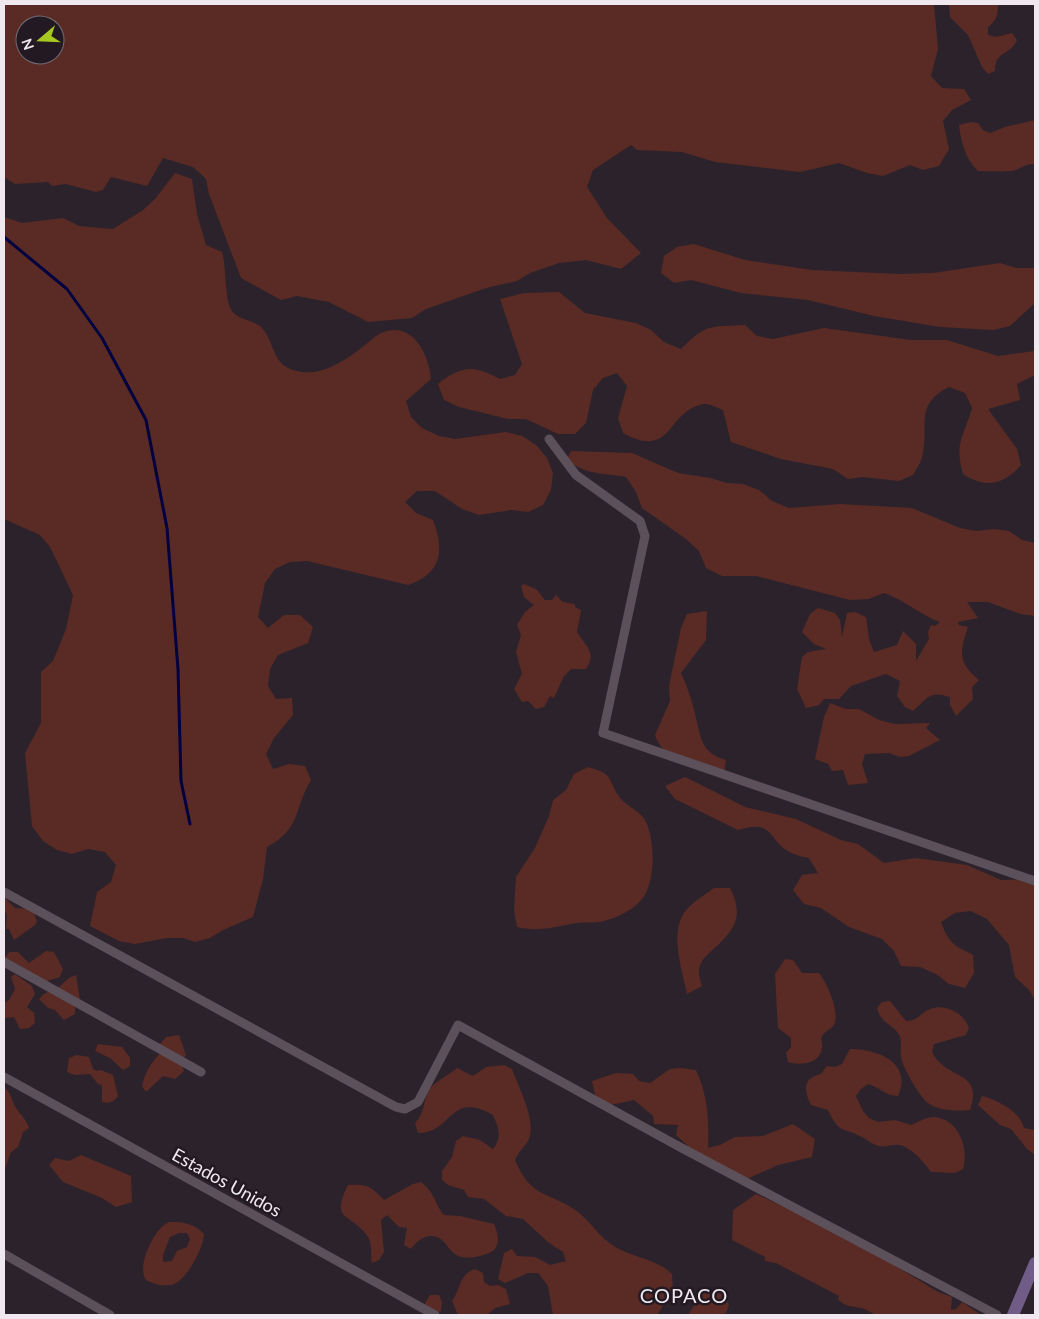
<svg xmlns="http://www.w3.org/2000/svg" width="1039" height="1319" font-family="Lato,sans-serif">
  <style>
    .green { fill: #592b24; fill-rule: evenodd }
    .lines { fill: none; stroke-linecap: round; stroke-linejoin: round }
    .stream { stroke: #020041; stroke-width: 3 }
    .street { stroke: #5c505b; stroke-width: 9 }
    .secondary { stroke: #705c87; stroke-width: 12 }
    .labels { text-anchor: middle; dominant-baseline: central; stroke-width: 5; stroke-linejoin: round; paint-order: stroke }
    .street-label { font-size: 18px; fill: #efe8ee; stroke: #221922 }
    .quarter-label { font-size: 20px; letter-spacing: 1px; fill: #efe8ee; stroke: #221922 }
  </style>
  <rect width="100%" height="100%" fill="#2c222c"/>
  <path class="green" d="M4 4H934L938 49 931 76 942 88 964 89 971 100 952 110 943 121 949 149 939 166 923 170 910 165 883 176 867 173 839 163 800 172 715 162 682 152 637 150 631 145 593 170 587 187 607 218 641 253 621 269 586 260 559 263 530 273 517 281 486 288 426 309 412 318 368 322 329 302 297 296 281 300 241 278 209 194 206 179 193 167 163 158 147 186 111 177 103 190 96 192 66 184 52 186 48 182 15 184 4 177ZM25 25H55V55H25Z
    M949 4H998C998 15 997 20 988 27V35L996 37 1012 33 1017 40C1010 56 995 50 995 71L988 74 982 67 968 35 950 17Z
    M1035 120V164C1026 163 1021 169 1012 171 1001 172 989 171 978 171 965 159 961 141 959 125L971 122 978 123 983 130 990 133 1005 127Z
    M175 173 192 179 197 214 206 245 222 252C227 269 224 299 232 311 238 320 254 320 261 327 273 338 272 360 288 368 316 381 343 362 364 346 369 342 374 337 379 334 411 318 429 353 431 379L406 401 411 417 422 428 439 436 455 439 506 432 522 436 536 445 547 458 553 473 551 490 543 505 528 512 511 510 479 515 462 509 435 491H417L405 502 416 513 433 520C445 551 441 574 408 585L307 561 290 562 275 569 265 583 258 617 268 628 284 615H300L313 627 308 643 278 655 270 669 268 686 276 699 292 698 293 715 274 738 266 754 273 769 289 764 305 766 311 780C293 810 302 828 267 847L263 879 253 917 223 930 210 938 195 942 183 938H167L135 944 119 941 90 926 97 892 111 882 116 865 105 852 88 849 72 854 57 850 43 841 32 826 25 753 41 723V672L53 661 66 629 73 595 50 547 40 535 4 519V217L22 223 63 218 79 226 113 229 143 210 155 199Z
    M694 244 745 260 812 270 900 274 933 273 1000 263 1016 268H1035V303L1010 326 993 330 940 327 874 316 808 300 741 293 691 280 674 283 661 273 664 256 677 247Z
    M559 292 585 313 636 323 651 330 664 342 681 349C707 323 710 327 745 325L757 336 773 339 824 328 911 340H947L998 356 1035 351V375L1017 384 1020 400 988 409 1017 449 1021 465C1003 485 986 489 963 474 954 442 964 437 972 408L965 393 949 387C913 405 930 426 922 457 921 463 916 469 913 475L899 481 863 477 848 479 833 469 781 459 731 442 723 410C718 408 710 404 705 404 666 409 674 461 623 433L618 418 627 386 617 373 603 378 593 390 586 423 575 434H558L526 419H508L459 407 444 400 438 384C462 365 474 365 500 379L515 375 522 364 500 299 524 293Z
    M571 451 632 453 678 473 710 478 727 483 743 484 759 490 772 501 789 508 840 504 912 508 960 528 976 531 994 529 1009 531 1022 540 1035 543V616L1021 614 988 602H967L978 618 958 622 959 625 968 627C960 652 957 662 979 680L972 687 973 699 956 716 950 705V697C929 690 928 698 913 711L905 707 897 696 900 681 886 674 851 686 839 699H824L819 705 806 708 797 689 802 657 808 652 826 649 814 644 802 632 810 614 818 608 835 613 840 620 842 637 847 613 855 612 866 617 869 639 874 652 897 645 903 631 916 644V661L929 639 928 632 931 625 935 626 940 622C920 615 905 600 884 593L869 599 850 600 756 576H722L706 568 699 551 686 539 642 508 636 492 626 477C605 473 583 475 567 459Z
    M524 584 536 589 545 600H552L556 595 563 602 575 604V607L581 610 577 632C586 647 597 652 586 669H571L564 676 554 698 550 696 544 707 536 709 528 701 522 702 514 689 522 674 516 652 521 635 517 625 525 612 534 605 524 597 521 586Z
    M707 611 706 640 681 673C687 686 692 700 695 714 701 736 700 753 726 760L724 772C699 765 664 763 655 735L670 701 669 686 681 628 687 614Z
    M830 703 846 709H859L879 720 895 724 930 723 926 728 940 740 909 756 900 757 889 753 865 754 862 764 868 783 848 785 843 770 832 771 828 764 815 759 824 717Z
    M588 767C617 775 606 780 621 799 628 807 642 812 646 822 655 841 656 882 642 899 634 910 613 920 599 922 592 923 584 922 576 923 554 927 539 932 517 927L514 910 516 877 535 848 549 816 553 800 566 790 574 774Z
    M685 777 745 807 796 819 841 840 858 844 884 863 916 858 967 865 1001 880 1034 879 1035 1000 1029 990 1015 977 1009 945 987 919 971 911 955 913 941 922C948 942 954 946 973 955L974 973 965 988 949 984 936 974 920 967 901 966 894 951 882 939 849 927 821 908 804 904 793 890 802 875 818 873 809 858C804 857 798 856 794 854 766 843 778 818 738 830L675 799 665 786Z
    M714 888H730C743 914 737 927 717 946 709 954 700 958 699 971 698 975 701 981 702 986L687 994C682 969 667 928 689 907 696 900 706 894 714 888Z
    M4 897 15 908 32 909 37 921 35 925 14 940 9 929H6L7 915 4 910Z
    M46 951 54 952 63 969 60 977 44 982 4 959 9 952H18L29 963Z
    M785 959 793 960 802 973H819C826 981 842 1015 833 1026 830 1030 825 1031 822 1036 820 1040 823 1043 822 1048 820 1064 800 1066 788 1062L786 1053 791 1047V1038L778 1028 775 974Z
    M15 974 32 986 35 994 27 1007 34 1013 35 1023 29 1028 20 1029 14 1017 4 1018V1003L9 1000 15 989 11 977Z
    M76 975 80 1000 75 1005V1014L64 1020 55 1010 48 1008 39 999C48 989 53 992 59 987 66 981 67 978 76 975Z
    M890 1001 906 1021C918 1021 920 1013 930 1009 945 1003 964 1013 969 1028L966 1035 934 1044 932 1052C946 1081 984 1069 970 1110 958 1111 938 1111 928 1103 919 1096 903 1068 901 1057 900 1050 902 1043 900 1037 896 1025 881 1025 877 1008L882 1002Z
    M179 1035 186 1055 181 1062 184 1071 175 1079 163 1076 146 1092 142 1086C146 1070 150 1065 161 1052L160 1044 166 1037Z
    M98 1044 122 1047 130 1058V1066L123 1070 110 1058 95 1051Z
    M850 1049C878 1049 913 1063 898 1096 885 1096 880 1087 868 1084L861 1089 856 1096 863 1111 869 1118 878 1122 895 1120 911 1125C918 1122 926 1117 934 1117 959 1119 969 1148 963 1169L955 1173 931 1172C925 1163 910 1146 899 1145 892 1144 886 1148 879 1146 873 1145 868 1140 862 1137 841 1126 840 1135 828 1110L811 1105C804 1091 802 1078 821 1074L827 1066 835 1067 842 1064Z
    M77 1055 89 1057 93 1069 97 1071 101 1070 113 1075 118 1096C114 1102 109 1104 102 1102V1085L98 1084 90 1074 75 1075 67 1072 69 1058Z
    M504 1065 512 1069C518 1086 538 1123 528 1141 524 1148 518 1152 515 1160 532 1200 548 1190 578 1212 591 1222 599 1237 614 1246 632 1258 656 1258 672 1274L673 1291 657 1315H553L548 1286 538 1273H528L505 1283 498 1279 504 1253 512 1249 517 1256 535 1257 550 1265 566 1261 563 1252 549 1243 523 1219 506 1216 484 1199 468 1197 464 1190 448 1185 442 1180V1171L452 1157 456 1141 463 1136 480 1140 493 1149C502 1138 499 1128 493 1115 449 1090 452 1134 418 1133L415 1123C425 1113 423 1101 429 1090 433 1083 450 1074 457 1068L473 1076 486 1067Z
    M680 1068 696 1070C708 1096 709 1120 708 1148L720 1145 735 1137 763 1136 793 1124 815 1139 812 1157 778 1165 749 1178H740L700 1157 676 1135 678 1125 654 1124 653 1116 634 1100 606 1106 595 1095 592 1081 616 1073 633 1074 639 1081 650 1083 670 1069Z
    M4 1087C11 1093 11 1098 15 1106 19 1114 26 1118 29 1128L23 1132 18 1147 11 1152 4 1171Z
    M982 1096C997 1100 1020 1111 1024 1128L1035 1130V1155L1027 1149 1011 1129 1000 1125 978 1105Z
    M81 1155 131 1176 132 1202 116 1207 102 1198 63 1182 49 1165 55 1158 69 1161Z
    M421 1182C437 1196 433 1201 444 1215L460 1216 494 1224C497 1231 500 1239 496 1247 493 1253 486 1254 480 1256 444 1265 452 1235 430 1236 422 1237 416 1242 411 1249L404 1245 407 1228 399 1227 387 1215 381 1220 384 1252 379 1260 372 1263C370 1254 373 1246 368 1237 352 1212 329 1223 348 1185 368 1184 370 1186 384 1200L413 1184Z
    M756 1194 848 1237 938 1292 952 1297 951 1310 956 1309 962 1302 981 1315H876C872 1313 866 1309 861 1308 850 1306 848 1307 838 1300L839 1296 776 1263 765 1261V1257L732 1240 733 1210Z
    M169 1222C184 1222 193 1223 204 1234 204 1247 187 1279 174 1284 164 1287 156 1285 146 1280 136 1267 154 1228 169 1222ZM179 1233H187L190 1239 187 1247 177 1251 172 1261 163 1262V1255L170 1237Z
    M475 1269 483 1273 484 1282 490 1286 498 1285 506 1289 510 1304 495 1308 487 1315H458L452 1301C461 1289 459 1274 475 1269Z
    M719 1292 726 1296 729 1305 726 1313 720 1315H688L702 1293Z
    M430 1295H439L442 1302 441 1311 436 1315 428 1311 425 1303Z"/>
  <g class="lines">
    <path class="stream" d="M4 237 67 289 102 338 146 420 167 528 178 669 181 781 190 824"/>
    <path class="street" d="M549 439 576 475 640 521 645 536 603 733 1035 881
      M4 892 396 1107 405 1109 418 1102 458 1025 678 1146 997 1315
      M4 962 201 1072
      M4 1077 435 1315
      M4 1254 110 1315"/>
    <path class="secondary" d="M1013 1315 1035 1263"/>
  </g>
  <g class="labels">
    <g class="street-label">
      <text transform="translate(227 1182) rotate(29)">Estados Unidos</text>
    </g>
    <g class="quarter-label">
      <text x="684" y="1295">COPACO</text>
    </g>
  </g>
  <rect width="1039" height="1319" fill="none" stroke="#efe8ee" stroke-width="10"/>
  <g transform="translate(40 40) rotate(251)"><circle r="24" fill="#221922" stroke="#746c74"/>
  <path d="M0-4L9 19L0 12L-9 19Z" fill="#a7c820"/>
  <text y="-8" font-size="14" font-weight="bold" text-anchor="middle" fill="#efe8ee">N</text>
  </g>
</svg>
